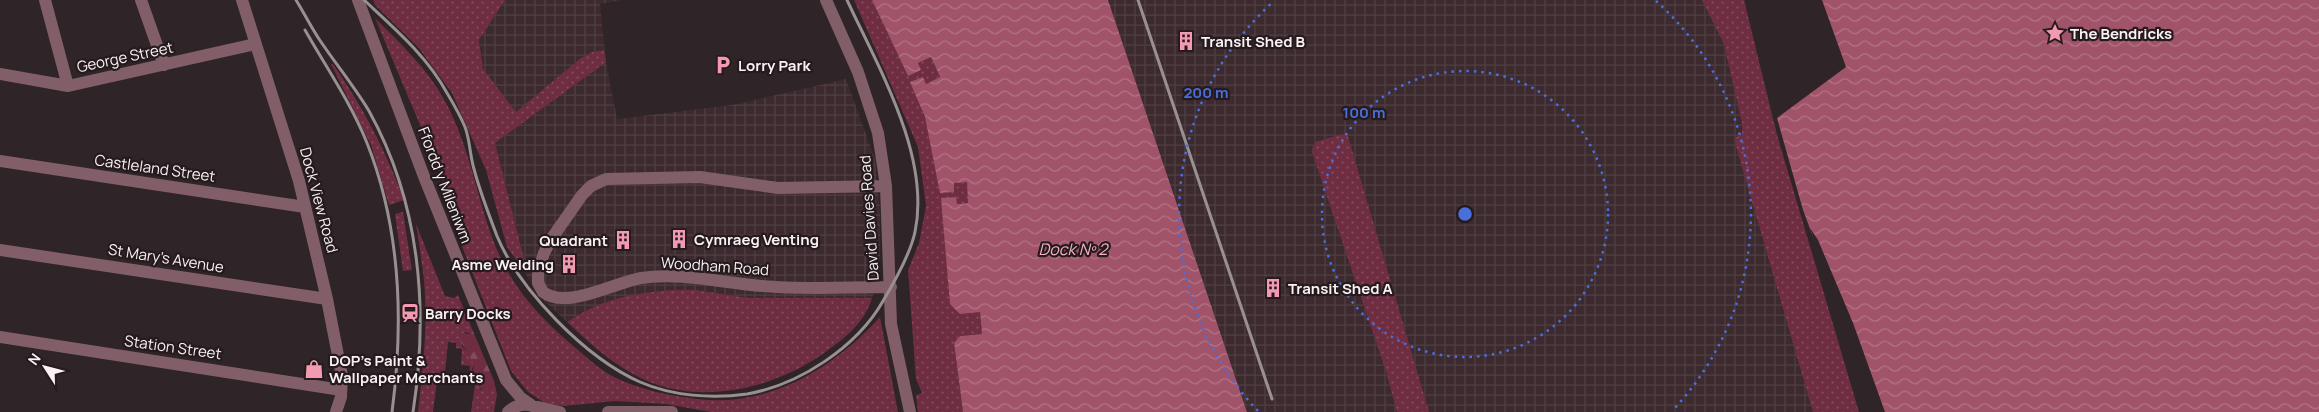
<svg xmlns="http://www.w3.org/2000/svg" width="2319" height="412" font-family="Manrope,sans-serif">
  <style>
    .industrial { fill: url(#industrial-grid) }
    .grass { fill: url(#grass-dots) }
    .forest { fill: url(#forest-firs) }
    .water { fill: url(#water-waves) }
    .pier { fill: #2f2427 }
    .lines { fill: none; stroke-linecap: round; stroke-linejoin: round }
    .minor { stroke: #825f68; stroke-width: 12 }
    .rail { stroke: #999092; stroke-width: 3 }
    .ring { fill: none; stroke: #496fdd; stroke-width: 2.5; stroke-dasharray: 2.5 5 }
    .labels { text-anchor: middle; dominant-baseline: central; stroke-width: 4.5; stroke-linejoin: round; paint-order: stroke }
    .poi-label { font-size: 15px; font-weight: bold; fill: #f9f1f3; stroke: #251a1d; text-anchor: start }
    .street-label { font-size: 15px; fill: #f9f1f3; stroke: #251a1d }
    .water-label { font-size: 16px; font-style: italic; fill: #f5b2c3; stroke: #251a1d }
    .centre { fill: #496fdd; stroke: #251a1d; stroke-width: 2.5 }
    .ring-label { font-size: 15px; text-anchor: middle; font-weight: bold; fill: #496fdd; stroke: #251a1d; stroke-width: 4.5; stroke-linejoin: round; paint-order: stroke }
  </style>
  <defs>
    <pattern id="industrial-grid" width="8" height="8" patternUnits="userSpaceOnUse" patternTransform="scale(1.25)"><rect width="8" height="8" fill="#3c2a2e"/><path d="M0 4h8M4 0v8" fill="none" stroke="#4f3f42"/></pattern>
    <pattern id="grass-dots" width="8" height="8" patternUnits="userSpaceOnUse" patternTransform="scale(1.25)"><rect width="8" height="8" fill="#6f2d42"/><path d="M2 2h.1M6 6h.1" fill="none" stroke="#844c5e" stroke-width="1.8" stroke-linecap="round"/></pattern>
    <pattern id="forest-firs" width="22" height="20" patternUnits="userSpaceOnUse" patternTransform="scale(1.25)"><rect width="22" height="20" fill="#6f2d42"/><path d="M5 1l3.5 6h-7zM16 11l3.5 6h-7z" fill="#844c5e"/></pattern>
    <pattern id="water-waves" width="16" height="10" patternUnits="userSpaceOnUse" patternTransform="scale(1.25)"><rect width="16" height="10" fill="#a05369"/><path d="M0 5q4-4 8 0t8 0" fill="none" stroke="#b37586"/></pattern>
  </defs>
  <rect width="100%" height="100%" fill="#2f2427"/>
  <path class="industrial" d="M505 0H622L600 4 606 62 617 119 732 105 846 79 875 159 880 210V278L872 298H749L696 290H674L582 312 567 322 539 296 523 269 524 259 495 143 479 40Z
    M1108 0H1744L1846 412H1247Z"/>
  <path class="grass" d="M373 0H505L479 40 483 69 516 112 581 58 592 52 604 50 606 62 495 143 524 259 523 269 507 247 486 170 452 93 418 47 375 5Z
    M854 0H872L908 76 918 63 931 57 940 77 926 84 911 82 954 192V183L967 181 969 203 956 204V197L941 199 980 312 982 334 960 336 954 343 963 412H918L916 395 922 393 916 379 908 270 919 243 926 206 918 147Z
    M1702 0H1744L1775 128 1859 412H1813L1734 139 1742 133V123L1724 44Z
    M375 18C401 44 427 68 445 101 468 143 476 192 492 237 510 287 538 316 578 350 589 359 600 370 614 377 640 390 668 395 697 399 769 408 834 368 880 317L898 412H711L666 404 615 401 564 406 545 403 528 392 511 371 456 231 439 170Z
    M331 64H333C363 107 386 151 404 200L389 205 371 145Z
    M1347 133 1429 412H1397L1386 371 1313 155 1312 149 1315 142Z
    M403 212 412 270 403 271 395 214Z
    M416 224 445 296 454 298 458 295 473 331 471 334 465 332 462 346 469 354 474 365 472 369 481 390 489 389 494 381 497 394 494 412H471L476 378 469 377 470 366 461 365 462 349 456 348V343L448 342 445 373H438L433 412H418C423 369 428 325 424 281 422 262 419 243 416 224Z
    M674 290H696L749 298H872C864 325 842 340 820 356 765 392 692 407 633 374 608 360 587 341 567 322 600 299 635 293 674 290Z"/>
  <path class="forest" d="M473 331 494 381 489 389 484 391 478 386 476 377 472 375 474 365 459 338 461 333 471 334Z"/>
  <path class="water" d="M872 0H1108L1247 412H963L954 343 960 336 982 334 980 312 960 314 950 304 941 198 956 197 957 204 968 203 967 182 954 183V192L940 193 925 117 910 82 923 77 926 84 940 77 931 57 918 63 921 70 908 76Z
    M1822 0H2319V412H1868L1835 296 1803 210 1777 118 1846 67Z"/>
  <path class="pier" d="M1810 228 1818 240 1853 323 1885 412H1865L1832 296Z"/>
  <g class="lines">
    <path class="minor" d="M45 0 68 86
      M141 0 164 65
      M242 0 299 181 327 299 342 376 341 397 336 412
      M358 0 423 174 506 380 521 398 531 405
      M826 0 858 72 878 133 886 186 891 324 910 412
      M0 74 68 86 255 44
      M0 161 305 207
      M886 186 778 188 700 177 606 179 591 186 582 195 552 238 544 253 538 272V283L543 292C566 310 613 283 641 278 680 272 722 283 762 286 804 290 848 287 891 287
      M0 250 327 299
      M0 337 341 390
      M538 407 560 412
      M508 412C519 402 532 403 543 412
      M608 412H672"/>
    <path class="rail" d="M296 0C304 13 311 27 319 39 335 63 354 86 369 111 420 203 429 309 413 412
      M364 0C394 28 427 56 447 93 453 103 460 115 465 127 470 140 470 156 474 169 480 192 489 215 497 236 520 291 586 358 640 382 672 396 712 399 747 394 799 385 857 347 883 301 895 281 910 255 915 232 931 156 878 67 847 0
      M1138 0 1272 399
      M305 30C326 67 351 103 367 143 401 229 404 321 392 412"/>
  </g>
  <g class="ring">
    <circle cx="1465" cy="214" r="143"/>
    <path d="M1258 411A286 286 0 0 1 1274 1M1656 1A286 286 0 0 1 1672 411"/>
  </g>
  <defs>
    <g id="sight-bare" transform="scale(1.5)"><path d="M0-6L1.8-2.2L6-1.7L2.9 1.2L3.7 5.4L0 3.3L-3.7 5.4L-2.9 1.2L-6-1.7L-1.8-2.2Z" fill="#f19ab1" stroke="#251a1d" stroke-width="2.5" paint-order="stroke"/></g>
    <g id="building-bare" transform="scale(1.5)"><path d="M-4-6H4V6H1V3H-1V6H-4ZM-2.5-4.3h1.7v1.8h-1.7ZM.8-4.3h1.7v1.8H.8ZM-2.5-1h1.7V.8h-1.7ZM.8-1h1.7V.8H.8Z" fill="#f19ab1" stroke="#251a1d" stroke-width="2.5" paint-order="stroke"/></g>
    <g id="parking-bare" transform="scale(1.5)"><path d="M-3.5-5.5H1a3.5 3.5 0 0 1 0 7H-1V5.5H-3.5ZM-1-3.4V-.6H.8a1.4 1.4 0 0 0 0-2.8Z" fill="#f19ab1" stroke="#251a1d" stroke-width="2.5" paint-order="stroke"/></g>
    <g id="station-bare" transform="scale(1.5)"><path d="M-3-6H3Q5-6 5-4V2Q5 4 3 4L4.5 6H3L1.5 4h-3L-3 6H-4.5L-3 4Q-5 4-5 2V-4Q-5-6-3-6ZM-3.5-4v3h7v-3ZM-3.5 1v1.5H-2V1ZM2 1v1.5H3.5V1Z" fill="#f19ab1" stroke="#251a1d" stroke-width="2.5" paint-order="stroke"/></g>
    <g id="shop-bare" transform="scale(1.5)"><path d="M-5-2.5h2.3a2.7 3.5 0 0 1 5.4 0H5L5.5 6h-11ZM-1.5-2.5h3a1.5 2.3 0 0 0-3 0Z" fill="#f19ab1" stroke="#251a1d" stroke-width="2.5" paint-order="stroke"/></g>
  </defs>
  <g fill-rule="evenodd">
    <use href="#sight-bare" x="2055" y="33"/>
    <use href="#building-bare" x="1186" y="41"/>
    <use href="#parking-bare" x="723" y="65"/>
    <use href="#building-bare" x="679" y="239"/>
    <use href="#building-bare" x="623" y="240"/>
    <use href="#building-bare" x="569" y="264"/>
    <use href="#building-bare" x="1273" y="288"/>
    <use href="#station-bare" x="410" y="313"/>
    <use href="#shop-bare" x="314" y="369"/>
  </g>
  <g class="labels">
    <g class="poi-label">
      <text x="2070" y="33">The Bendricks</text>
      <text x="1201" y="41">Transit Shed B</text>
      <text x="738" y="65">Lorry Park</text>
      <text x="694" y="239">Cymraeg Venting</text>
      <text x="608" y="240" text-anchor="end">Quadrant</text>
      <text x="554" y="264" text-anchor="end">Asme Welding</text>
      <text x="1288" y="288">Transit Shed A</text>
      <text x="425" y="313">Barry Docks</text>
      <text x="329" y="360">DOP's Paint &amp;<tspan x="329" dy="17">Wallpaper Merchants</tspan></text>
    </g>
    <g class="street-label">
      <text transform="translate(125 57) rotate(-12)">George Street</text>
      <text transform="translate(155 168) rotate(8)">Castleland Street</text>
      <text transform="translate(445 185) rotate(69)">Ffordd y Mileniwm</text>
      <text transform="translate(319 200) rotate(75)">Dock View Road</text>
      <text transform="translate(869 218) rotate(-94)">David Davies Road</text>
      <text transform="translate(166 258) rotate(9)">St Mary's Avenue</text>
      <text transform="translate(715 266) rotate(4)">Woodham Road</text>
      <text transform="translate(173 347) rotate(8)">Station Street</text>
    </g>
    <g class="water-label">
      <text x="1073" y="249">Dock Nº 2</text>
    </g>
  </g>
  <circle cx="1465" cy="214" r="8" class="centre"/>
  <g class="ring-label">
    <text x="1206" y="98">200 m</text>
    <text x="1364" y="118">100 m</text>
  </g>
  <g transform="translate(45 367) rotate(306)" stroke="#251a1d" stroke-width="4" paint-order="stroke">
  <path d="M0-4L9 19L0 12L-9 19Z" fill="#f9f1f3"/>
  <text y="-8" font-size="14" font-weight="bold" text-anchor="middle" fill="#f9f1f3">N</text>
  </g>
</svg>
